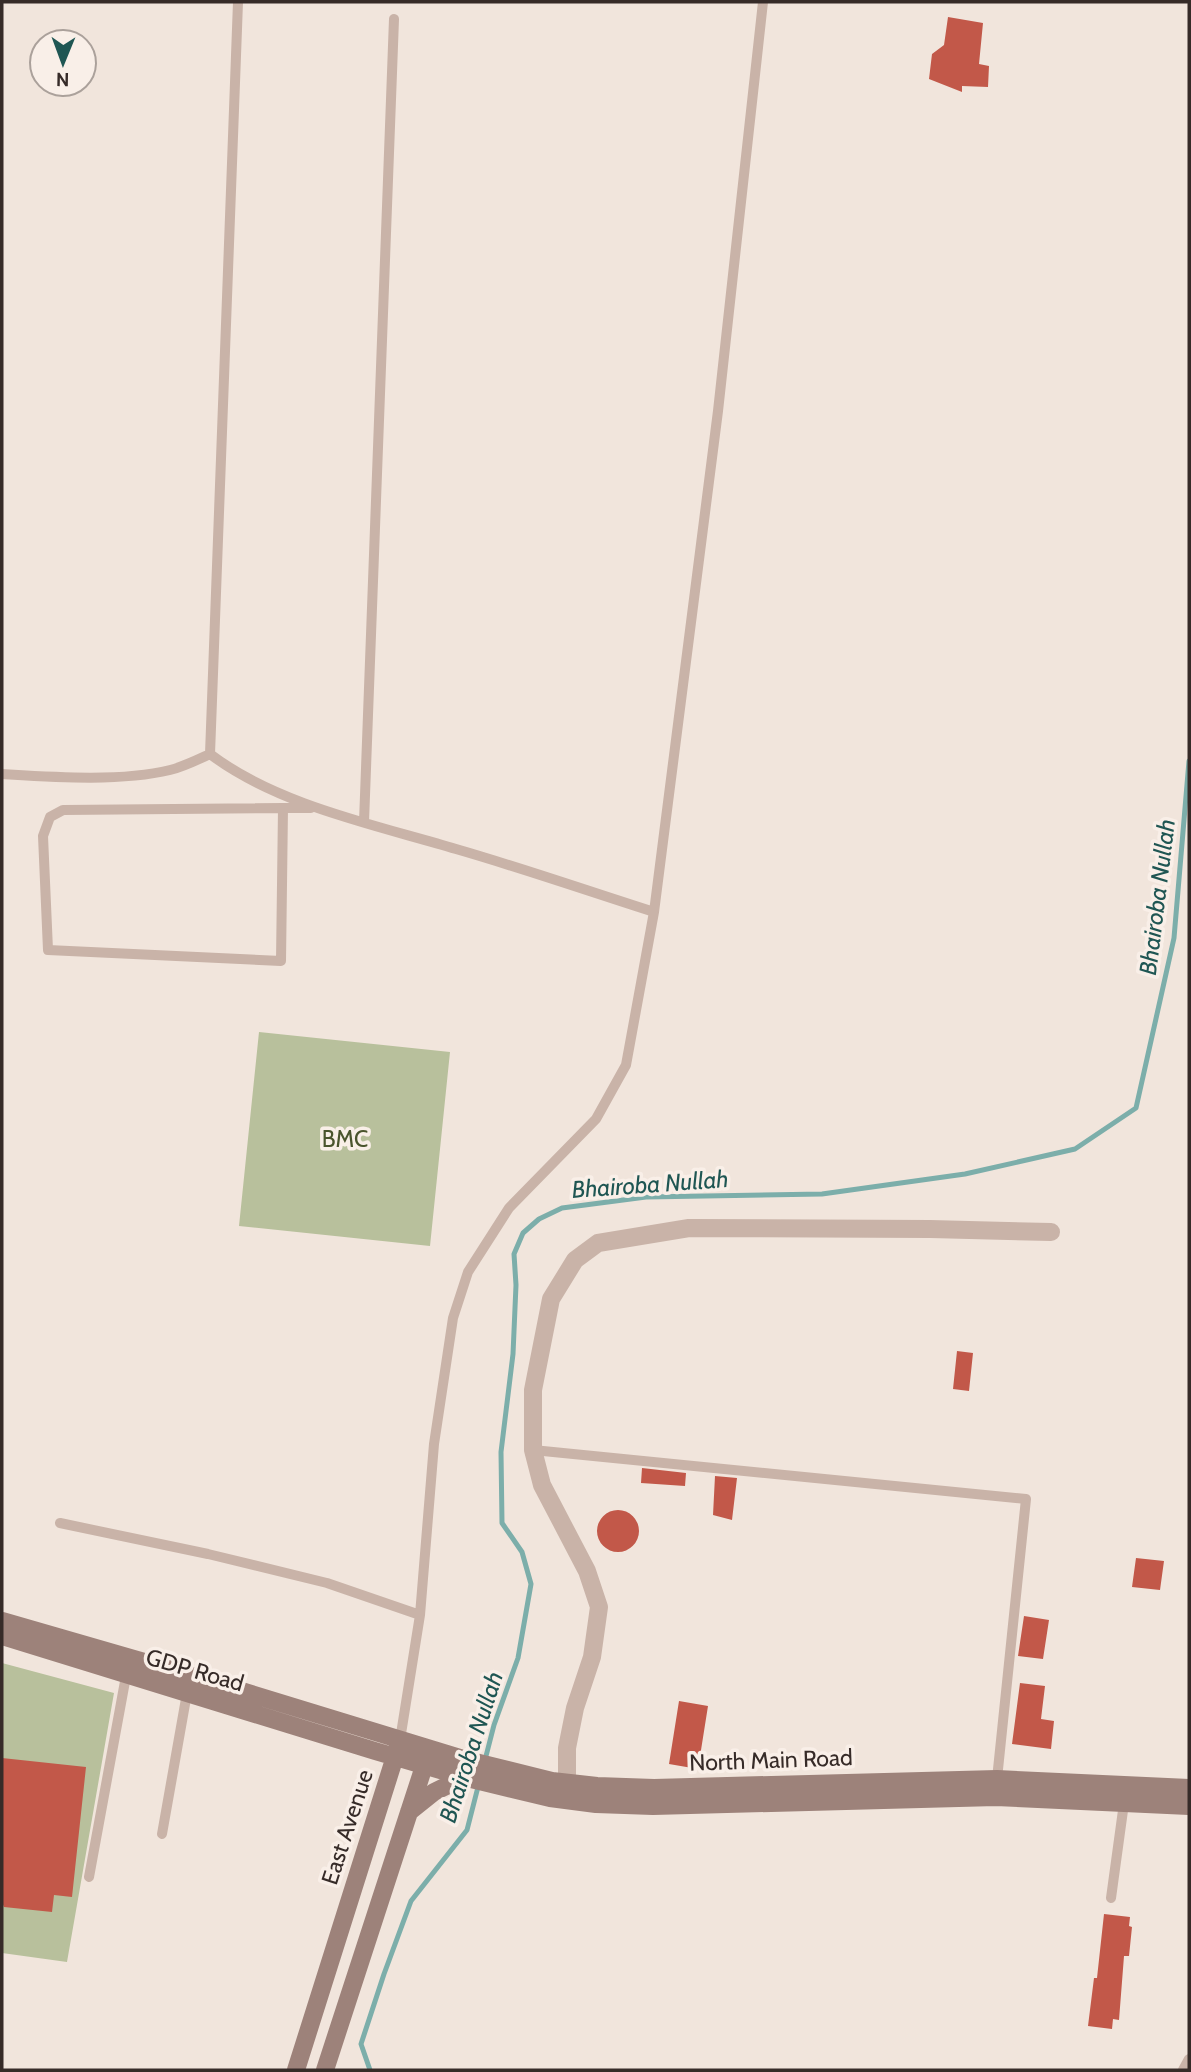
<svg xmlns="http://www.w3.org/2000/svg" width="1191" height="2072" font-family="Cabin,sans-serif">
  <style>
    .green { fill: #b8c09c }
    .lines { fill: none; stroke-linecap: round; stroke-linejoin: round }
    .stream { stroke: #7caeaa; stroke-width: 5 }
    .building { fill: #c25849 }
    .lane { stroke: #c9b3a8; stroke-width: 10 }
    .street { stroke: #c9b3a8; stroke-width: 18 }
    .secondary { stroke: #9d827a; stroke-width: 18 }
    .labels { text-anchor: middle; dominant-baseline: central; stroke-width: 7; stroke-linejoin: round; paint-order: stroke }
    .park-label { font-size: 23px; fill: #4a542d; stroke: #f9efe8 }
    .street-label { font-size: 23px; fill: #362b28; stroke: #f9efe8 }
    .water-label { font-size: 24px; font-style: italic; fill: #1f5653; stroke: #f9efe8 }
  </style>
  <rect width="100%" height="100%" fill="#f1e5dc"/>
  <path class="green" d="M259 1032 450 1052 430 1246 239 1226Z
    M2 1663 114 1693 67 1962 2 1953Z"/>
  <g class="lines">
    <path class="stream" d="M485 1760 494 1725 518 1658 531 1584 522 1552 502 1523 501 1452 513 1354 516 1285 514 1254 523 1233 539 1219 562 1208 646 1197 822 1194 965 1174 1075 1149 1136 1108 1174 938 1189 761
      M370 2070 361 2044 384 1974 411 1901 467 1830 479 1783"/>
  </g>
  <path class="building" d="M948 17 983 23 979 64 989 66 988 87 962 86V92L929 79 932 54 944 45Z
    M957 1351 973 1353 969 1391 953 1389Z
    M642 1468 686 1473 685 1486 641 1483Z
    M715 1476 737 1478 732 1520 713 1515Z
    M597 1531a21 21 0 1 1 42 0a21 21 0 1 1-42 0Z
    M1136 1558 1164 1561 1160 1590 1132 1587Z
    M1024 1616 1049 1620 1043 1659 1018 1656Z
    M1020 1683 1045 1686 1041 1719 1054 1721 1051 1749 1012 1744Z
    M679 1701 708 1706 698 1769 669 1764Z
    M2 1758 86 1767 72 1897 54 1895 52 1912 4 1907 2 1902Z
    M1104 1914 1130 1917 1129 1926 1132 1927 1129 1956H1124L1119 2020 1113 2019 1112 2029 1088 2026 1094 1978H1097Z"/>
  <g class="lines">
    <path class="lane" d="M238 2 210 754C277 805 376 825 456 849 522 868 588 891 654 912
      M2 774C52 777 121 782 170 770 183 767 197 760 210 754
      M283 808 281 961 48 950 43 836 50 817 63 810 283 808H311
      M364 822 394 19
      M533 1450 1026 1499 997 1779
      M60 1523 208 1554 327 1583 420 1615
      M400 1740 420 1615 434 1444 453 1318 468 1272 509 1208 596 1119 626 1065 654 912 718 411 763 2
      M162 1834 187 1693
      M89 1877 126 1676
      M1111 1898 1124 1803
      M1183 2070 1189 2059"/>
    <path class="street" d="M567 1782V1748L575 1708 592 1657 599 1607 587 1571 542 1485 533 1450V1390L551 1299 575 1260 598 1243 689 1228 930 1229 1051 1232"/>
    <path class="secondary" d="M2 1621 189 1675 467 1760 552 1781 597 1786 654 1788 997 1779 1189 1788
      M2 1636 375 1751 471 1779 550 1798 596 1804 653 1806 996 1797 1189 1806
      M409 1812 434 1792 465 1777
      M296 2070 398 1747
      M325 2070 428 1754"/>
  </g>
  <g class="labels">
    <g class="park-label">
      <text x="345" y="1139">BMC</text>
    </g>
    <g class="street-label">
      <text transform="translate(195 1670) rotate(16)">GDP Road</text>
      <text transform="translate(771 1760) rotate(-2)">North Main Road</text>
      <text transform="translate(347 1827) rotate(-72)">East Avenue</text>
    </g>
    <g class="water-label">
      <text transform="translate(1157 897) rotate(-83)">Bhairoba Nullah</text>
      <text transform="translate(650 1184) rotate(-4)">Bhairoba Nullah</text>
      <text transform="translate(471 1747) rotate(-72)">Bhairoba Nullah</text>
    </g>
  </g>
  <rect width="1191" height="2072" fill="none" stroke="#362b28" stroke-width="7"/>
  <g transform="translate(63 63) rotate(181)"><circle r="33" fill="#f9efe8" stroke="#aba19b" stroke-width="2"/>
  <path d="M0-5L12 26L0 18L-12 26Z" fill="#1f5653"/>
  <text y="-10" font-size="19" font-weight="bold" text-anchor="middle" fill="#362b28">N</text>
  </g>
</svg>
